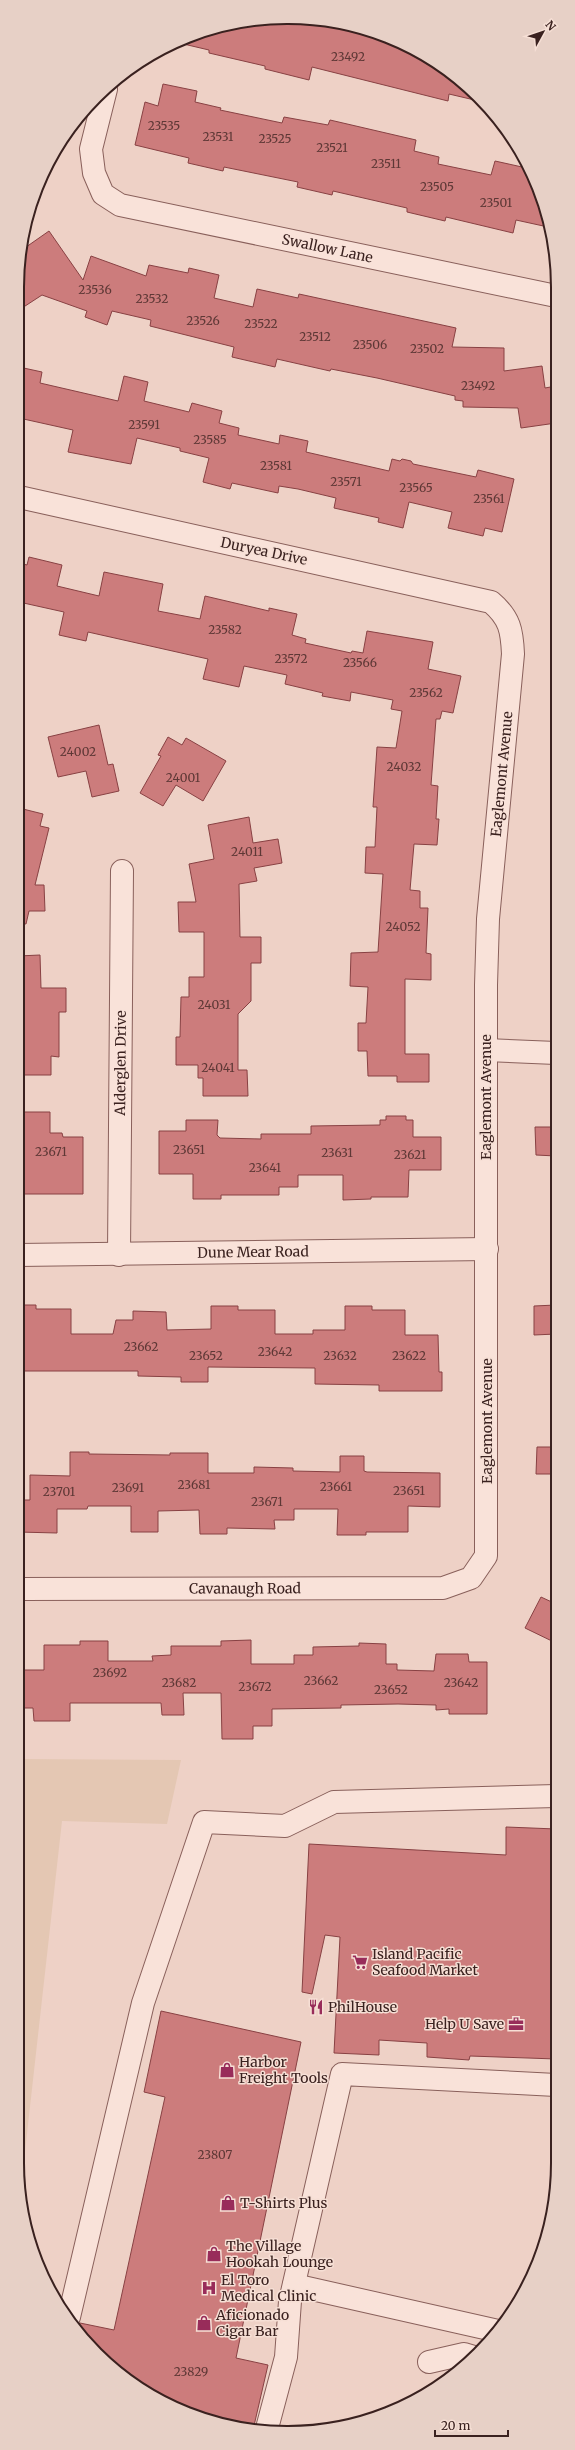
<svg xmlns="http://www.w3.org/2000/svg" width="575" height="2450" font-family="Merriweather,serif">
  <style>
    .farmland { fill: #e4c7b3 }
    .building { fill: #cc7c7c; stroke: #884143 }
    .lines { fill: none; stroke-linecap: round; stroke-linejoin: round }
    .minor-casing { stroke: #89605b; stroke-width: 24 }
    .minor { stroke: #f9e2d9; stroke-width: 22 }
    .labels { text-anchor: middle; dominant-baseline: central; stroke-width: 3; stroke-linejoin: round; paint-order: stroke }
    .number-label { font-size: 12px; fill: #5e3836 }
    .street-label { font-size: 14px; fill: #3a211f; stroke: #f6dfd5 }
    .poi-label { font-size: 14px; fill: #3a211f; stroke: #f6dfd5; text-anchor: start }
    .rim { fill: none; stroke: #3a211f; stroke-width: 2 }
  </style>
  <rect width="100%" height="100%" fill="#eed1c6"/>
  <path class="farmland" d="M17 1759 181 1760 167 1824 62 1821 20 2196 17 2162Z"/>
  <path class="building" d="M270 18 323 19 407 45 479 96 483 102 449 94 448 101 312 67 309 80 265 69V66L209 53V50L175 42 218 26Z
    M163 84 197 91 195 102 221 108 220 110 282 123 284 117 328 125 330 120 416 140 414 151 439 157 438 164 491 175 495 161 531 169 548 227 516 220 513 233 446 217 445 221 407 212V208L333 191 332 195 297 187 298 182 224 167 223 171 188 163 189 158 135 145 145 102 158 106Z
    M49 231 83 280 91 256 146 276 149 265 188 273 189 268 219 275 214 298 253 307 257 289 298 298 299 294 456 328 452 347 504 348V371L542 366 545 388 556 386V423L521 428 518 408 463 407V401L455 400V396L377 378 331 369 330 371 277 359 275 367 232 357 234 347 150 326 151 320 112 311 107 325 85 317 87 311 42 295 19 310V252Z
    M19 367 42 372 40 383 118 401 124 376 148 382 144 401 189 412 192 403 222 411 219 423 239 428 238 435 279 444 280 435 308 441 306 452 389 471 392 459 400 461 402 459 411 461 413 464 476 477 478 470 514 479 502 532 485 528 483 536 448 528 452 512 409 502 403 528 378 522 379 518 334 508 336 498 298 489 279 486 278 493 232 483 230 489 203 482 209 458 180 451V448L137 438 131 464 68 452 73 430 19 418Z
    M29 557 62 565 57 586 99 596 104 572 163 584 158 611 200 619 205 596 269 611V608L297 614 292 635 306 639 305 643 351 653 352 651 363 653 367 631 433 642 428 669 461 676 453 713 442 711 440 719H436L431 785 438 786 436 819H439L437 845 414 844 410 890 420 891V908H428L426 953 431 954V980L405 979V1054H429V1082H397V1076H368L367 1051H358V1023H366L368 987 350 986 351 953 378 952 383 874 365 873 366 847H375L377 807H373L377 747 396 748 402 711 391 709 393 700 351 692 350 701 322 696 323 693 285 684 287 675 244 666 239 687 203 679 208 659 88 632 86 641 59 635 64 612 19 602V563L27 565Z
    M99 725 108 765 113 764 119 791 92 797 86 771 58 777 48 737Z
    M168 737 182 745 186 738 226 761 203 801 176 785 163 806 140 793 161 756 158 755Z
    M19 808 43 814 40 826 49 828 35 885H44L45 911H29L26 924 19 923Z
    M249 817 253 843 278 839 282 863 254 868 257 881 239 884 240 937H261V963H251V1001L238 1014V1070H247L248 1096H203V1078H198V1065H176V1037H180L181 997H189V977H204V932H179L178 902H196L189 864 214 859 208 825Z
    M40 955 41 988H66V1012H59V1057L51 1056V1075H18V956Z
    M20 1112H50V1133H62L63 1137H83V1194H18Z
    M386 1116H406V1120H413V1137H441V1170H409L408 1197H371V1199L343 1200V1175H298V1187H279V1195H221V1199H193V1174H159V1131H186V1120H218L217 1135 220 1138 261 1139V1134H311V1126L380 1125V1120H386Z
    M535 1127H556V1156L536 1155Z
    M18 1305H36V1309H71V1334H113L116 1320H133V1311L166 1312 167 1330 211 1329V1306H238V1310H275V1334H313V1330H345V1306H372V1310H405V1335H438L439 1372H442V1391H379V1385L315 1384V1368L208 1367V1382H181V1377L138 1376V1371H18Z
    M556 1305V1334L534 1335V1306Z
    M537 1447H556V1474H536Z
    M70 1452H89V1454L170 1455V1453H208V1473H254V1467L293 1468V1471L340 1472V1456H364V1471L367 1472 440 1473V1507L408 1506V1532H366V1535H337L338 1509H294V1520H274L275 1529 227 1528V1534H200L199 1510 158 1511V1532H131V1506H88L87 1509H57V1533L18 1532V1500H30V1475L70 1476Z
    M541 1597 556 1604V1643L525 1628Z
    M251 1640V1664H294V1655H313V1647L359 1646V1643L386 1644V1664H397V1670L434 1671 436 1654H468L469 1662H487V1714H449V1709L436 1710V1705L398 1704 341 1705V1708L272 1709V1726H253V1739H222L221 1693H183L184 1715H162L161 1703H70V1721H34L33 1708H18V1670H44V1645H80V1641H108V1661H153L152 1656 171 1655V1646H221V1641Z
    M506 1827 556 1829V2059L470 2056 469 2060 427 2057V2043L379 2040V2055L334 2053 340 1937 325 1935 312 1994 302 1992 309 1844 506 1855Z
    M161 2011 301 2042 236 2358 268 2365 253 2430 217 2424 168 2405 123 2377 84 2341 76 2327 80 2323 114 2330 165 2097 144 2092Z"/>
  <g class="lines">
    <g class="minor-casing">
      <g id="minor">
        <path id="s1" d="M106 89 91 149 94 173 103 194 120 205 556 296"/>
        <path d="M486 1050 556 1053"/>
        <path id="s2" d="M18 1255 487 1249"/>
        <path id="s3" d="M119 1255 122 871"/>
        <path id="s4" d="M18 1589 443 1588 471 1578 486 1556V985L488 919 513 654C512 631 510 618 491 602L19 497"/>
        <path d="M294 2285 498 2331"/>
        <path d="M69 2317 143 2003 204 1822 285 1826 334 1802 556 1796"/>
        <path d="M429 2362 464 2354 474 2357"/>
        <path d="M266 2432 286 2357 290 2301 342 2074 556 2085"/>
      </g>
    </g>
    <use href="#minor" class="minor"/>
  </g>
  <defs>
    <g id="supermarket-bare" transform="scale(1.2)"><path d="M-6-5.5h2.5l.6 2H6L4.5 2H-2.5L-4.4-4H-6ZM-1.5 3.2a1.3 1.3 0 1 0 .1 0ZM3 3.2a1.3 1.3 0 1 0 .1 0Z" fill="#982c5a" stroke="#f6dfd5" stroke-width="2.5" paint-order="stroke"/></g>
    <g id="restaurant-bare" transform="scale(1.2)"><path d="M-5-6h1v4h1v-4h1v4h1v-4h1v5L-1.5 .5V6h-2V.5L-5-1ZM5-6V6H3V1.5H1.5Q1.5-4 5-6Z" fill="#982c5a" stroke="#f6dfd5" stroke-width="2.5" paint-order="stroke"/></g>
    <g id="office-bare" transform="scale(1.2)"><path d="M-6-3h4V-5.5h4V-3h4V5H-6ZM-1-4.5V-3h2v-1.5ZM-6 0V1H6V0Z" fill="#982c5a" stroke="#f6dfd5" stroke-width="2.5" paint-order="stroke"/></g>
    <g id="shop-bare" transform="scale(1.2)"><path d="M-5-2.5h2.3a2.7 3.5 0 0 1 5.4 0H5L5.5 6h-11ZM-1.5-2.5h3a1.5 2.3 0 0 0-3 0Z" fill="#982c5a" stroke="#f6dfd5" stroke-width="2.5" paint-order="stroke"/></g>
    <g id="hospital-bare" transform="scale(1.2)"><path d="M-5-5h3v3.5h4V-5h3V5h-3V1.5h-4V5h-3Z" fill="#982c5a" stroke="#f6dfd5" stroke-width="2.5" paint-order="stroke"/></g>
  </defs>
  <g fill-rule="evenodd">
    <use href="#supermarket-bare" x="360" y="1962"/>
    <use href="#restaurant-bare" x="316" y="2007"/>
    <use href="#office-bare" x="516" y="2024"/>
    <use href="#shop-bare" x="227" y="2070"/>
    <use href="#shop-bare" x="228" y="2203"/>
    <use href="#shop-bare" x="214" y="2254"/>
    <use href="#hospital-bare" x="209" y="2288"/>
    <use href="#shop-bare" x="204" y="2323"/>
  </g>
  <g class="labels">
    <g class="number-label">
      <text x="348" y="56">23492</text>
      <text x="164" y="125">23535</text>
      <text x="218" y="136">23531</text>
      <text x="275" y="138">23525</text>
      <text x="332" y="147">23521</text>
      <text x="386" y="163">23511</text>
      <text x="437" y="186">23505</text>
      <text x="496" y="202">23501</text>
      <text x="95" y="289">23536</text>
      <text x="152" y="298">23532</text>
      <text x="203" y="320">23526</text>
      <text x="261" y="323">23522</text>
      <text x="315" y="336">23512</text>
      <text x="370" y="344">23506</text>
      <text x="427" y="348">23502</text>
      <text x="478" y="385">23492</text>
      <text x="144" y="424">23591</text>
      <text x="210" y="439">23585</text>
      <text x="276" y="465">23581</text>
      <text x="346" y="481">23571</text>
      <text x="416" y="487">23565</text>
      <text x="489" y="498">23561</text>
      <text x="225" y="629">23582</text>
      <text x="291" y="658">23572</text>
      <text x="360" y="662">23566</text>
      <text x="426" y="692">23562</text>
      <text x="78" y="751">24002</text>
      <text x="404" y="766">24032</text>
      <text x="183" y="777">24001</text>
      <text x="247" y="851">24011</text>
      <text x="403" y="926">24052</text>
      <text x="214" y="1004">24031</text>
      <text x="218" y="1067">24041</text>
      <text x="189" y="1149">23651</text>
      <text x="51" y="1151">23671</text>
      <text x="337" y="1152">23631</text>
      <text x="410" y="1154">23621</text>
      <text x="265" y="1167">23641</text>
      <text x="141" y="1346">23662</text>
      <text x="275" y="1351">23642</text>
      <text x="206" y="1355">23652</text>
      <text x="340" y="1355">23632</text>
      <text x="409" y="1355">23622</text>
      <text x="194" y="1484">23681</text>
      <text x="336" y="1486">23661</text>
      <text x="128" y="1487">23691</text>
      <text x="409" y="1490">23651</text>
      <text x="59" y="1491">23701</text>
      <text x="267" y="1501">23671</text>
      <text x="110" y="1672">23692</text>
      <text x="321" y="1680">23662</text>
      <text x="179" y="1682">23682</text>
      <text x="461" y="1682">23642</text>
      <text x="255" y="1686">23672</text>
      <text x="391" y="1689">23652</text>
      <text x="215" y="2154">23807</text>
      <text x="191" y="2371">23829</text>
    </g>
    <g class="street-label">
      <text stroke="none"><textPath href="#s1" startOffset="341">Swallow Lane</textPath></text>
      <text transform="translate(264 551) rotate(12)">Duryea Drive</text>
      <text stroke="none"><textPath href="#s4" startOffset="1264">Eaglemont Avenue</textPath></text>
      <text stroke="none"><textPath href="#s3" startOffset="192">Alderglen Drive</textPath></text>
      <text transform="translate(486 1097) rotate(-90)">Eaglemont Avenue</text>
      <text stroke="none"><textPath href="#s2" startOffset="235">Dune Mear Road</textPath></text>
      <text transform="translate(487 1421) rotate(-90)">Eaglemont Avenue</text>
      <text stroke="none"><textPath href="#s4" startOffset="227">Cavanaugh Road</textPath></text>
    </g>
    <g class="poi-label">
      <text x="372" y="1954">Island Pacific<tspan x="372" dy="16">Seafood Market</tspan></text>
      <text x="328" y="2007">PhilHouse</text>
      <text x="504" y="2024" text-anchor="end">Help U Save</text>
      <text x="239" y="2062">Harbor<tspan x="239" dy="16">Freight Tools</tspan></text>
      <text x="240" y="2203">T-Shirts Plus</text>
      <text x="226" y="2246">The Village<tspan x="226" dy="16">Hookah Lounge</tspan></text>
      <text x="221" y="2280">El Toro<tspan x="221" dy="16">Medical Clinic</tspan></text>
      <text x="216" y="2315">Aficionado<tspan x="216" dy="16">Cigar Bar</tspan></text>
    </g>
  </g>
  <path d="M0 0H575V2450H0ZM287 24H288A263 263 0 0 1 551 287V2163A263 263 0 0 1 288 2426H287A263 263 0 0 1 24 2163V287A263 263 0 0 1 287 24Z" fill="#e7d0c6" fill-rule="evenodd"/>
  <path class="rim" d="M287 24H288A263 263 0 0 1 551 287V2163A263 263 0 0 1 288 2426H287A263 263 0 0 1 24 2163V287A263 263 0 0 1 287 24Z"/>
  <g transform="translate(543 32) rotate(50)" stroke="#f6dfd5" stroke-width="3" paint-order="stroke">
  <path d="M0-3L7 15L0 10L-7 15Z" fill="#3a211f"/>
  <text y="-6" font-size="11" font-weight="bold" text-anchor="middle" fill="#3a211f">N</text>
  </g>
  <path d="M435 2430v6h73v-6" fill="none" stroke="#3a211f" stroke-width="2"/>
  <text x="441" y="2430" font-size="12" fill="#3a211f" stroke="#f6dfd5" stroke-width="3" paint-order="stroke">20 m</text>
</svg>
